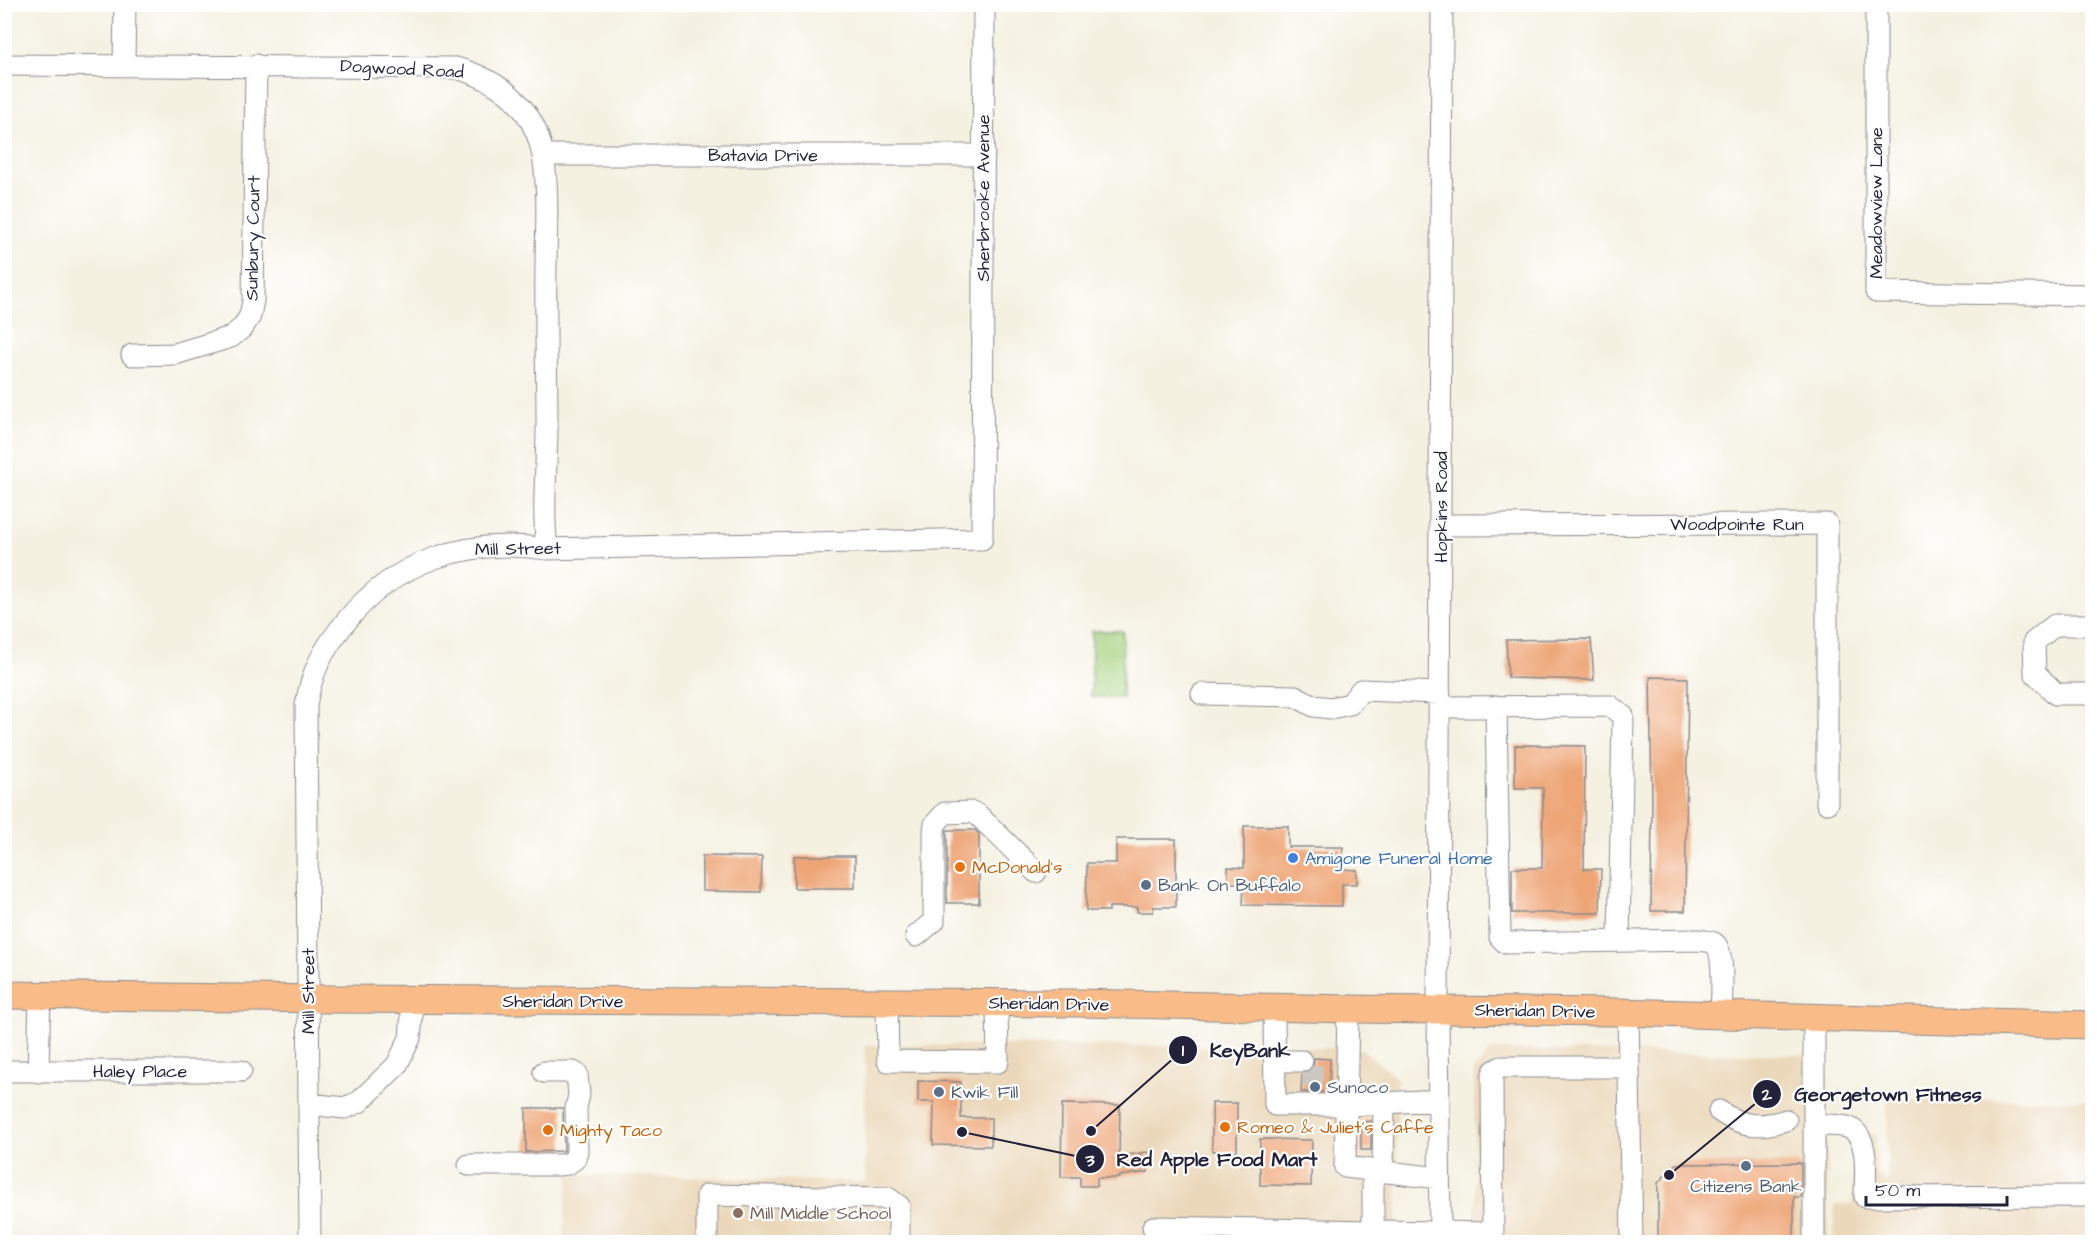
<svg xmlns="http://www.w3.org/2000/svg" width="2097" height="1247" font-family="'Architects Daughter',sans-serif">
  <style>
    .built { fill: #ebd8ba }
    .green { fill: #a5d27f; stroke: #647a5d; stroke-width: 1.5 }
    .building { fill: #eea474 }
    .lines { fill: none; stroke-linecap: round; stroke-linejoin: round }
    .minor-tunnel { stroke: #cac8c0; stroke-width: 21; stroke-dasharray: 21 10; stroke-linecap: butt }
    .minor-casing { stroke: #8b8a8e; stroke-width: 23 }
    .major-casing { stroke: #8b8a8e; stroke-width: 29 }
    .minor { stroke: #fff; stroke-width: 21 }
    .major { stroke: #f9bc89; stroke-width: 27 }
    .shop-dot { fill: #3f7fe0; stroke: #fff; stroke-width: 2 }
    .food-dot { fill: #e8710a; stroke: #fff; stroke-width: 2 }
    .service-dot { fill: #5c6f8a; stroke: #fff; stroke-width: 2 }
    .education-dot { fill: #8d6e63; stroke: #fff; stroke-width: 2 }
    .labels { text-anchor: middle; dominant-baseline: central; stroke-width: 4.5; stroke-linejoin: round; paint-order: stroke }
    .street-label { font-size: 18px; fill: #22223b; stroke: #fff }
    .shop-label { font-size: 18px; fill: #366cbe; stroke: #fff; text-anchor: start }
    .food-label { font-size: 18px; fill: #c56008; stroke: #fff; text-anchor: start }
    .service-label { font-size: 18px; fill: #4e5e75; stroke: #fff; text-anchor: start }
    .education-label { font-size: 18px; fill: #785e54; stroke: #fff; text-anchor: start }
    .leader { fill: none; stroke: #22223b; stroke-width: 2 }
    .callout-dot { fill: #22223b; stroke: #fff; stroke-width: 2 }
    .mark-label { font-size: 18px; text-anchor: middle; font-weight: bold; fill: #fff }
    .callout-label { font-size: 20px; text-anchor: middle; font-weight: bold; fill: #22223b; stroke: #fff; stroke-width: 4.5; stroke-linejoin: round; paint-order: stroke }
  </style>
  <rect width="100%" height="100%" fill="#fff"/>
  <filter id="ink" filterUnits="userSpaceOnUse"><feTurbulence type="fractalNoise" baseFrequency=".0167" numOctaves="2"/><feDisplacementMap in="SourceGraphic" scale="12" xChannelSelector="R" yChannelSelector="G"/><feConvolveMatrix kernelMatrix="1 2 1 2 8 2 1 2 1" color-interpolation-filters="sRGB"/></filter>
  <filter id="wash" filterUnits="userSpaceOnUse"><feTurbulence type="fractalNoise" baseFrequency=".008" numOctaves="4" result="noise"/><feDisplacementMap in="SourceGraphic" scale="24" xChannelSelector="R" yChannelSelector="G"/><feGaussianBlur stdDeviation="1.35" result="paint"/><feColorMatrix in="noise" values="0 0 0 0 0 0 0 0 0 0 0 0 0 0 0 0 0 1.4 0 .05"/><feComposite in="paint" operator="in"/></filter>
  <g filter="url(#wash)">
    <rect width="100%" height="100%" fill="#f4f1e1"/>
    <path class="built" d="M865 1045 1238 1046 1362 1049 1397 1078V1242H562L569 1174 865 1182Z
      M1491 1050 1826 1055 1828 1242H1475L1474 1071Z
      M1887 1099 2092 1100V1242H1834V1205L1853 1204 1852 1148 1875 1133 1876 1171 1880 1178 1888 1183Z"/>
    <path class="green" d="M1092 631H1123L1122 698 1091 697Z"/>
    <g id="blocks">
      <path class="building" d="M1591 639 1594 680 1508 678 1506 640Z
        M1650 677 1688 678 1685 911H1651L1652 805Z
        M1515 745 1585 746 1584 869H1601L1600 913H1512V868H1542L1543 788H1515Z
        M1244 826H1288V847H1343L1342 869 1357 870V884H1342V906L1243 905 1244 883H1228V867L1244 868Z
        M947 830H975L979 834V903H947Z
        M1116 839H1176V907H1153V912H1137V907H1109V911H1086L1087 863H1116Z
        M702 856 762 857 761 892 702 891Z
        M794 856H855V888H794Z
        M1314 1058 1330 1059 1329 1092H1301L1302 1074 1308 1072 1313 1068Z
        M918 1081 961 1082V1118H991V1146L933 1145 934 1102H918Z
        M1212 1103H1237V1151H1212Z
        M1062 1104 1120 1105 1119 1156 1148 1152V1172L1119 1176V1178H1097V1186H1080V1177H1061Z
        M526 1108H563L564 1151 526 1152Z
        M1371 1121V1150H1361V1122Z
        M1260 1139 1312 1140 1311 1186 1260 1185Z
        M1801 1163V1197H1794V1242H1658V1183L1676 1164Z"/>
    </g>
  </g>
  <g filter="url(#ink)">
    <use href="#blocks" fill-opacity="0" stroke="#8b8a8e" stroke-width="1.5"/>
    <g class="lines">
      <path class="minor-tunnel" d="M1302 1076H1329"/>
      <g class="minor-casing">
        <path id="minor" d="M1876 4V292L2092 295
          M4 65 456 68C492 78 523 98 537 134 551 170 546 227 546 266 545 319 547 372 547 425 547 466 542 509 547 549
          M124 65 125 4
          M543 155H984
          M132 355 175 354 231 337 242 328 250 316 253 301 256 65
          M1441 525 1827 524V803
          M2092 625H2055L2034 642 2035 673 2056 694H2092
          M1202 694 1295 696 1314 706 1331 708 1350 704 1361 690 1440 693
          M1496 706 1500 937 1506 943 1699 940C1703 941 1710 941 1714 943 1726 950 1721 1002 1721 1015
          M1440 707 1610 706 1623 716 1619 941
          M916 936 934 921V831L935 824 945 813 972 812 978 815 1036 872
          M887 1002 888 1061 998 1062 997 1003
          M1274 1007 1275 1105H1346L1439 1100
          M1348 1009 1345 1167 1439 1178
          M1628 1012 1632 1242
          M1275 1061H1302
          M4 1071H241
          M38 1072 40 995
          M309 1104 345 1108 359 1102 397 1065 410 1038 413 1000
          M1719 1111C1742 1127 1759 1128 1786 1120
          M1814 1125C1825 1125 1837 1124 1847 1127 1871 1134 1865 1177 1865 1197L2092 1196
          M469 1165H558L568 1164 575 1159 577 1151 576 1108 579 1095 577 1074 573 1072H544
          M1373 1170V1232
          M1383 1172 1384 1103
          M1153 1227 1493 1233
          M310 1242 306 705C312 671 322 651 344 624 394 560 468 537 547 549L982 539 984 4
          M707 1242V1195L888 1198 899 1206V1242
          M1440 1242 1438 1010 1442 4
          M1493 1242 1492 1077 1494 1071 1501 1067H1629
          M1814 1242V1017"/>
      </g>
      <g class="major-casing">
        <path id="major" d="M4 995 331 999 1079 1003 1348 1009 1617 1012 2092 1025"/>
      </g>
      <use href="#minor" class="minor"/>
      <use href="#major" class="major"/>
    </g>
  </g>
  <circle class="shop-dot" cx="1293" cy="858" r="6"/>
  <g class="food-dot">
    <circle cx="960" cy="867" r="6"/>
    <circle cx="1225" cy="1127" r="6"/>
    <circle cx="548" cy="1130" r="6"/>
  </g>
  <g class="service-dot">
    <circle cx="1146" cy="885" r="6"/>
    <circle cx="1315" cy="1087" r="6"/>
    <circle cx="939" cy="1092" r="6"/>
    <circle cx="1746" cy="1166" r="6"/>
  </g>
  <circle class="education-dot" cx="738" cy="1213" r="6"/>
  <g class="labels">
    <g class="street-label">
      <text transform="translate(402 69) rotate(3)">Dogwood Road</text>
      <text x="763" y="155">Batavia Drive</text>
      <text transform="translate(983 198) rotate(-90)">Sherbrooke Avenue</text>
      <text transform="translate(1876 203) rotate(-90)">Meadowview Lane</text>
      <text transform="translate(253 238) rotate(-89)">Sunbury Court</text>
      <text transform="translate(1441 507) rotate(-90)">Hopkins Road</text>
      <text x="1737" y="524">Woodpointe Run</text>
      <text transform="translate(518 549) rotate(-1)">Mill Street</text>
      <text transform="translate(308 991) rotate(-90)">Mill Street</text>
      <text x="563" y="1001">Sheridan Drive</text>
      <text transform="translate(1049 1004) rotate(1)">Sheridan Drive</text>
      <text transform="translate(1535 1011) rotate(1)">Sheridan Drive</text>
      <text x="140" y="1071">Haley Place</text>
    </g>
    <g class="shop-label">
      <text x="1305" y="858">Amigone Funeral Home</text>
    </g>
    <g class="food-label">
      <text x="972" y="867">McDonald's</text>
      <text x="1237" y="1127">Romeo &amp; Juliet's Caffe</text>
      <text x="560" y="1130">Mighty Taco</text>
    </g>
    <g class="service-label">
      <text x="1158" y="885">Bank On Buffalo</text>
      <text x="1327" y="1087">Sunoco</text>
      <text x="951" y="1092">Kwik Fill</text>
      <text x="1746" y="1186" text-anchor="middle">Citizens Bank</text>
    </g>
    <g class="education-label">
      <text x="750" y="1213">Mill Middle School</text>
    </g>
  </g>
  <path class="leader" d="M1091 1131L1183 1050M1669 1175L1767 1094M962 1132L1090 1159"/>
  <g class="callout-dot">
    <circle cx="1091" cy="1131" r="6"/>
    <circle cx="1669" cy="1175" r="6"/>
    <circle cx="962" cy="1132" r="6"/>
    <circle cx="1183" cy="1050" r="15"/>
    <circle cx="1767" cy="1094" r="15"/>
    <circle cx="1090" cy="1159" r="15"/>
  </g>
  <g class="mark-label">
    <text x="1183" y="1056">1</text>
    <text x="1767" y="1100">2</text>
    <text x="1090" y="1166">3</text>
  </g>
  <g class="callout-label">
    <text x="1250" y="1057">KeyBank</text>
    <text x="1888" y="1101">Georgetown Fitness</text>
    <text x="1217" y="1166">Red Apple Food Mart</text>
  </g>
  <rect width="2097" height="1247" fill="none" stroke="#fff" stroke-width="24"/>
  <path d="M1866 1196v9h141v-9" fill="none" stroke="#22223b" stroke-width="3"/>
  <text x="1875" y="1196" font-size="18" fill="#22223b" stroke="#ffffff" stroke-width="4.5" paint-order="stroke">50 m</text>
</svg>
